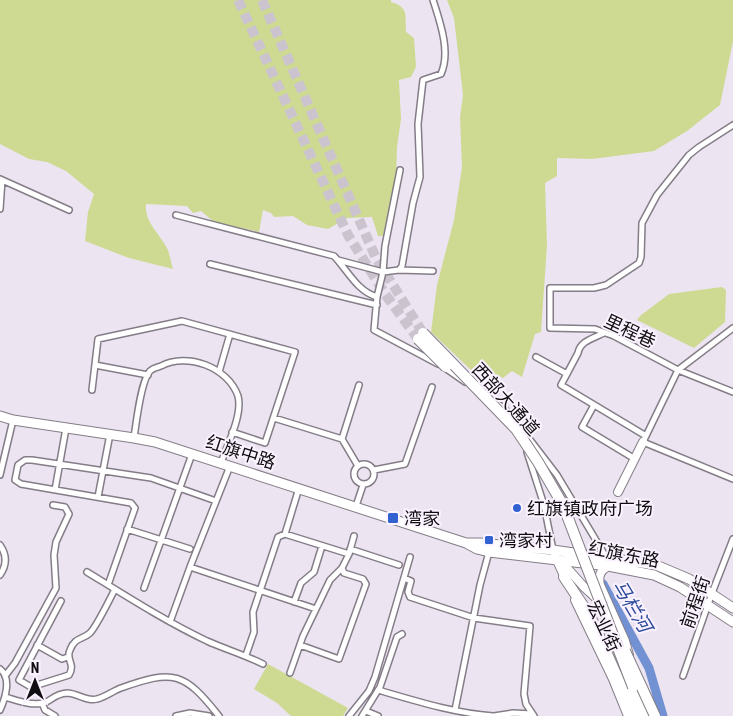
<svg xmlns="http://www.w3.org/2000/svg" width="733" height="716" font-family="'Roboto Condensed','Noto Sans SC',sans-serif">
  <style>
    .green { fill: #ceda92 }
    .lines { fill: none; stroke-linecap: round; stroke-linejoin: round }
    .river { stroke: #7291d2; stroke-width: 9 }
    .highway-tunnel { stroke: #cbc4cf; stroke-width: 10; stroke-dasharray: 10 5; stroke-linecap: butt }
    .street-casing { stroke: #847d87; stroke-width: 8 }
    .secondary-casing { stroke: #847d87; stroke-width: 10 }
    .primary-casing { stroke: #847d87; stroke-width: 11 }
    .highway-casing { stroke: #847d87; stroke-width: 12 }
    .street { stroke: #fff; stroke-width: 5 }
    .secondary { stroke: #fff; stroke-width: 8 }
    .primary { stroke: #fff; stroke-width: 9 }
    .highway { stroke: #fff; stroke-width: 10 }
    .highway-bridge-casing { stroke: #847d87; stroke-width: 12; stroke-linecap: butt }
    .highway-bridge { stroke: #fff; stroke-width: 10 }
    .poi-dot { fill: #3262d1; stroke: #faf2fe; stroke-width: 2 }
    .labels { text-anchor: middle; dominant-baseline: central; stroke-width: 4; stroke-linejoin: round; paint-order: stroke }
    .street-label { font-size: 18px; fill: #100e11; stroke: #faf2fe }
    .poi-label { font-size: 18px; fill: #100e11; stroke: #faf2fe; text-anchor: start }
    .water-label { font-size: 19px; font-style: italic; fill: #2a4998; stroke: #faf2fe }
  </style>
  <rect width="100%" height="100%" fill="#ece4f0"/>
  <path class="green" d="M0 0H391V2C409 7 405 15 406 32L414 38 416 67 411 77 399 80 401 119 397 147 396 180 383 236H378L372 217 347 218 328 229 307 225 293 216 274 217 271 213 263 210 259 232 214 222 201 211 193 213 187 206 146 204C144 222 161 235 168 250 170 256 171 263 173 269L129 258 85 241 88 212 94 194 66 171 47 162 29 159 0 144Z
    M447 0H733V41L720 105 687 131 654 151 592 159 557 158V176L545 183 547 245 541 332 535 334 522 377 512 371 503 378 488 371 471 370 431 332 437 285 454 220 462 167 460 117 463 95 454 18Z
    M722 287 726 290 725 322 694 348 637 320 640 316 669 294Z
    M268 664 348 708 343 716H291L277 703 254 689Z"/>
  <g class="lines">
    <path class="river" d="M597 581 603 584 649 668 663 716"/>
    <path class="highway-tunnel" d="M238 0 348 235 385 294 418 339
      M262 0 376 258 423 333"/>
    <g class="street-casing">
      <path id="street" d="M733 125 699 147 689 155 657 195 642 223 641 257 639 263 606 285 594 288H550V328L595 329 614 336 678 370 733 392
        M400 170 385 246 383 272 377 297 374 330 438 364
        M0 179 69 210
        M0 209 2 180
        M176 215 334 256C348 271 357 291 377 297
        M338 260 383 272 399 270 402 266 413 203 420 177 418 124 423 80 441 74C451 52 440 22 433 0
        M210 264 377 305
        M399 270 433 271
        M733 328 678 370 643 442 733 479
        M604 333C594 338 580 341 578 353L561 385 646 436
        M536 357 567 374
        M95 365 148 375
        M445 368 465 382
        M219 372 230 334
        M92 390 98 339 182 321 295 352 265 443 232 432
        M495 402 505 409 517 424
        M594 405 582 427 635 459
        M274 418 342 439
        M524 432 557 475 606 557
        M134 438C136 424 141 380 150 371 153 368 158 367 161 366 187 352 228 367 238 396 243 415 227 445 221 463
        M527 452 544 505 553 550
        M354 474a10 10 0 1 1 20 0a10 10 0 1 1-20 0Z
        M358 466 342 439 359 385
        M374 470 405 464 432 387
        M0 475 13 420
        M299 488 285 534 349 554 354 536
        M55 490 66 428
        M98 497 110 434
        M356 506 363 485
        M127 529 190 549
        M0 545C7 555 7 565 0 575
        M350 549 399 565
        M190 567 316 609
        M87 572C126 596 165 621 207 641 225 649 245 655 263 664
        M404 578 411 581 408 592 410 597 474 618 530 626 524 694 526 704 534 716
        M108 585 135 508 131 503 21 484 15 480 18 465 25 460H32L151 478 216 501
        M144 588 192 454
        M61 601 19 680 31 687 69 675C76 663 65 660 70 650 75 637 82 640 90 633 96 627 110 599 115 589
        M294 602 301 583 314 572 322 546
        M170 622 190 567 230 466
        M37 645 62 659 68 657
        M300 645 339 659 366 584 363 579 344 573 342 568
        M246 655 254 632 253 612 278 537 285 534
        M0 669C12 678 5 699 0 710
        M290 673 303 636 330 580 342 568 349 554
        M5 676 15 663 56 588 54 555 56 542 69 514 65 507 53 505
        M683 676 712 593 733 539
        M378 690C416 701 454 713 493 716
        M5 697C16 700 31 706 43 703 51 702 53 694 67 693 77 693 87 702 97 699 105 697 113 691 121 688 174 669 184 672 219 716
        M42 703 45 710 55 716
        M455 710 480 585 489 552
        M366 711 378 716
        M176 716 190 713 209 716
        M349 716 369 691 375 677 410 557
        M362 716 380 687 397 637 402 634
        M494 716 513 713 532 714"/>
    </g>
    <g class="secondary-casing">
      <path id="secondary" d="M618 492 643 442
        M555 556 566 580
        M560 560 584 587 598 600
        M608 566C600 571 598 576 600 585L625 641 629 655
        M575 600 613 679 628 716"/>
    </g>
    <g class="primary-casing">
      <path id="primary" d="M0 416 13 420 134 438 155 442 466 543 477 549 489 552 608 566 654 575 680 587 733 622
        M466 543H480L553 550 656 565 689 579 733 608"/>
    </g>
    <g class="highway-casing">
      <path id="highway" d="M564 577 590 616 630 705 637 716
        M633 687 644 716"/>
    </g>
    <use href="#street" class="street"/>
    <use href="#secondary" class="secondary"/>
    <use href="#primary" class="primary"/>
    <use href="#highway" class="highway"/>
    <g class="highway-bridge-casing">
      <path id="highway-bridge" d="M423 333 516 429 538 462 563 505 633 687
        M418 339 446 367
        M625 651 655 716"/>
    </g>
    <use href="#highway-bridge" class="highway-bridge"/>
  </g>
  <g class="poi-dot">
    <circle cx="517" cy="508" r="5"/>
    <rect x="387" y="512" width="12" height="12" rx="2.5"/>
    <rect x="484" y="535" width="10" height="10" rx="2.5"/>
  </g>
  <g class="labels">
    <g class="street-label">
      <text transform="translate(630 331) rotate(25)">里程巷</text>
      <text transform="translate(506 399) rotate(48)">西部大通道</text>
      <text transform="translate(241 452) rotate(18)">红旗中路</text>
      <text transform="translate(624 554) rotate(11)">红旗东路</text>
      <text transform="translate(695 602) rotate(-71)">前程街</text>
      <text transform="translate(604 626) rotate(65)">宏业街</text>
    </g>
    <g class="poi-label">
      <text x="527" y="508">红旗镇政府广场</text>
      <text x="404" y="518">湾家</text>
      <text x="499" y="540">湾家村</text>
    </g>
    <g class="water-label">
      <text transform="translate(632 606) rotate(59)">马栏河</text>
    </g>
  </g>
  <g transform="translate(35 681)" stroke="#faf2fe" stroke-width="4" paint-order="stroke">
  <path d="M0-4L9 19L0 12L-9 19Z" fill="#100e11"/>
  <text y="-8" font-size="14" font-weight="bold" text-anchor="middle" fill="#100e11">N</text>
  </g>
</svg>
